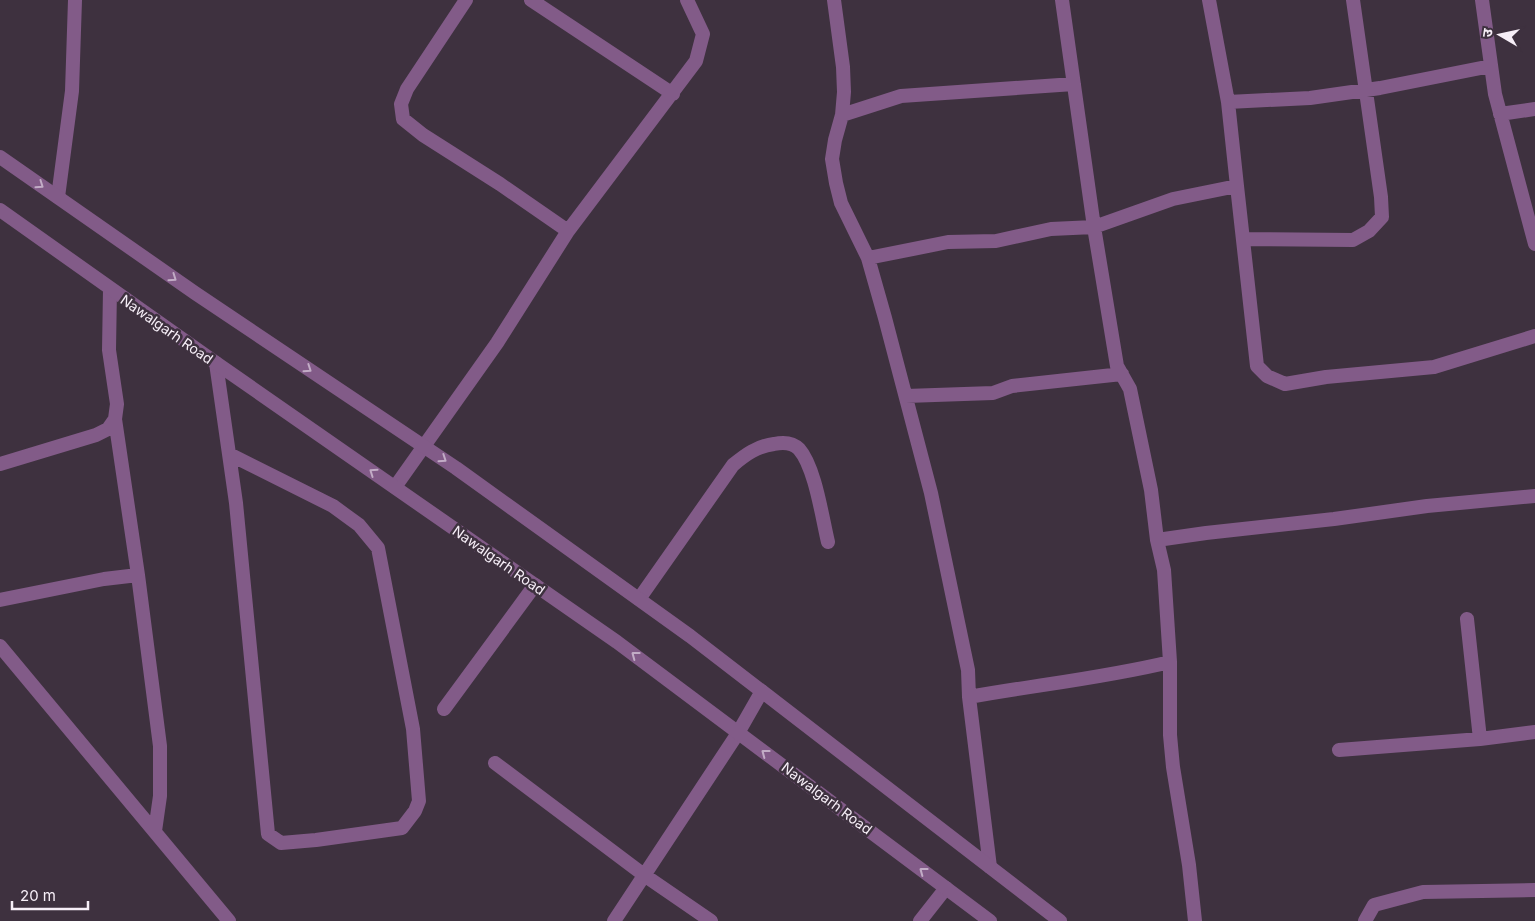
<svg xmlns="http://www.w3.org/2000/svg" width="1535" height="921" font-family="Inter,'Noto Sans Devanagari',sans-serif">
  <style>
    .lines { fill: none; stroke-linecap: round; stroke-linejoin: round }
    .minor { stroke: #825b88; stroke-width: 14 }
    .tertiary { stroke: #825b88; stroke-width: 14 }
    .oneway { stroke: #c2acc6 }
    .labels { text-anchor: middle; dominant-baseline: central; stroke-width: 5; stroke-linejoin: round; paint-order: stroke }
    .street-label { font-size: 14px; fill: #f7eff8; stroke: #3e313f }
  </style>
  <rect width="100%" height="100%" fill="#3e313f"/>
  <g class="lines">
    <path class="minor" d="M466 0 407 89 401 104 403 119 423 135 500 184 568 231
      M531 0 673 94
      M834 0 843 67 844 92 842 115 835 140 832 159 836 183 841 203 868 258 885 318 931 493 968 670 969 697 990 867
      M1062 0 1094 227 1117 366 1130 389 1151 490 1157 540 1164 570 1170 662V735L1173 767 1189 865 1195 921
      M1209 0 1228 102
      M1482 0 1495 94 1535 244
      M1500 114 1535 109
      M842 115 901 96 1074 84
      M1237 186 1257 366 1267 376 1285 384 1326 377 1434 367 1535 336
      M58 197 72 91 75 0
      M1243 239 1353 240 1369 231 1382 217 1381 197 1353 0
      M868 258 948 242 996 241 1051 229 1094 227 1173 199 1237 186 1228 102 1310 98 1380 88 1491 66
      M216 363 236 503 268 834 281 843 316 840 402 828 415 811 419 801 413 729 378 548 359 525 333 506 229 454
      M906 396 993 393 1012 386 1122 374
      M115 419 138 575 160 746V796L155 831
      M0 464 96 435 108 429 115 419 117 404 109 350 110 289
      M395 487 497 343 568 231 696 61 703 34 687 0
      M1157 540 1206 533 1334 519 1427 506 1535 496
      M639 599 733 465C745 455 757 446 774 444 783 442 792 442 799 449 815 467 822 517 828 542
      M0 600 104 579 138 575
      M1467 619 1480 739 1535 732
      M0 646 229 921
      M969 697C1036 685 1104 678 1170 662
      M444 709 535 585
      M1339 750 1480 739
      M495 763 644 875 711 921
      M614 921 738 733
      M920 921 946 888
      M1365 921 1374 905 1423 892 1535 890"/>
    <path class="tertiary" d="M0 157 195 293 456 468 690 636 1060 921
      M0 210 216 363 617 642 990 921
      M738 733 762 691"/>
  </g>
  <defs><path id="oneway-chevron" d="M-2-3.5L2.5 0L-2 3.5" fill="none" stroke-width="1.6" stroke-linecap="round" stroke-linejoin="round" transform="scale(1.25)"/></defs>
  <g class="oneway">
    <use href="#oneway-chevron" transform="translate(40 185) rotate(35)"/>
    <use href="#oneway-chevron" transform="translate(173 278) rotate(35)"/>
    <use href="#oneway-chevron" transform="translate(308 369) rotate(34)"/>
    <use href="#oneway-chevron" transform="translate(443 459) rotate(34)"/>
    <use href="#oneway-chevron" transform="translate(373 472) rotate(-145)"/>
    <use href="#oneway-chevron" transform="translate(635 655) rotate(-143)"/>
    <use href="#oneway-chevron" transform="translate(765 753) rotate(-143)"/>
    <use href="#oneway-chevron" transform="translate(923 871) rotate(-143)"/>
  </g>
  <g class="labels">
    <g class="street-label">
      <text transform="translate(167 329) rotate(35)">Nawalgarh Road</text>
      <text transform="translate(499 560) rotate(35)">Nawalgarh Road</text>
      <text transform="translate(827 798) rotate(37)">Nawalgarh Road</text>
    </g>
  </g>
  <g transform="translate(1500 35) rotate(279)" stroke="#3e313f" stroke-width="4" paint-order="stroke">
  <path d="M0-4L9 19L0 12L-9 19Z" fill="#f7eff8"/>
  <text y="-8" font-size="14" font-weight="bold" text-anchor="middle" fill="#f7eff8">उ</text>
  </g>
  <path d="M12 901v8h76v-8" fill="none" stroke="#f7eff8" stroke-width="2.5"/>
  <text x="20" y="901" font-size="15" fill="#f7eff8" stroke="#3e313f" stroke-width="4" paint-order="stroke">20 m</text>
</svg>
